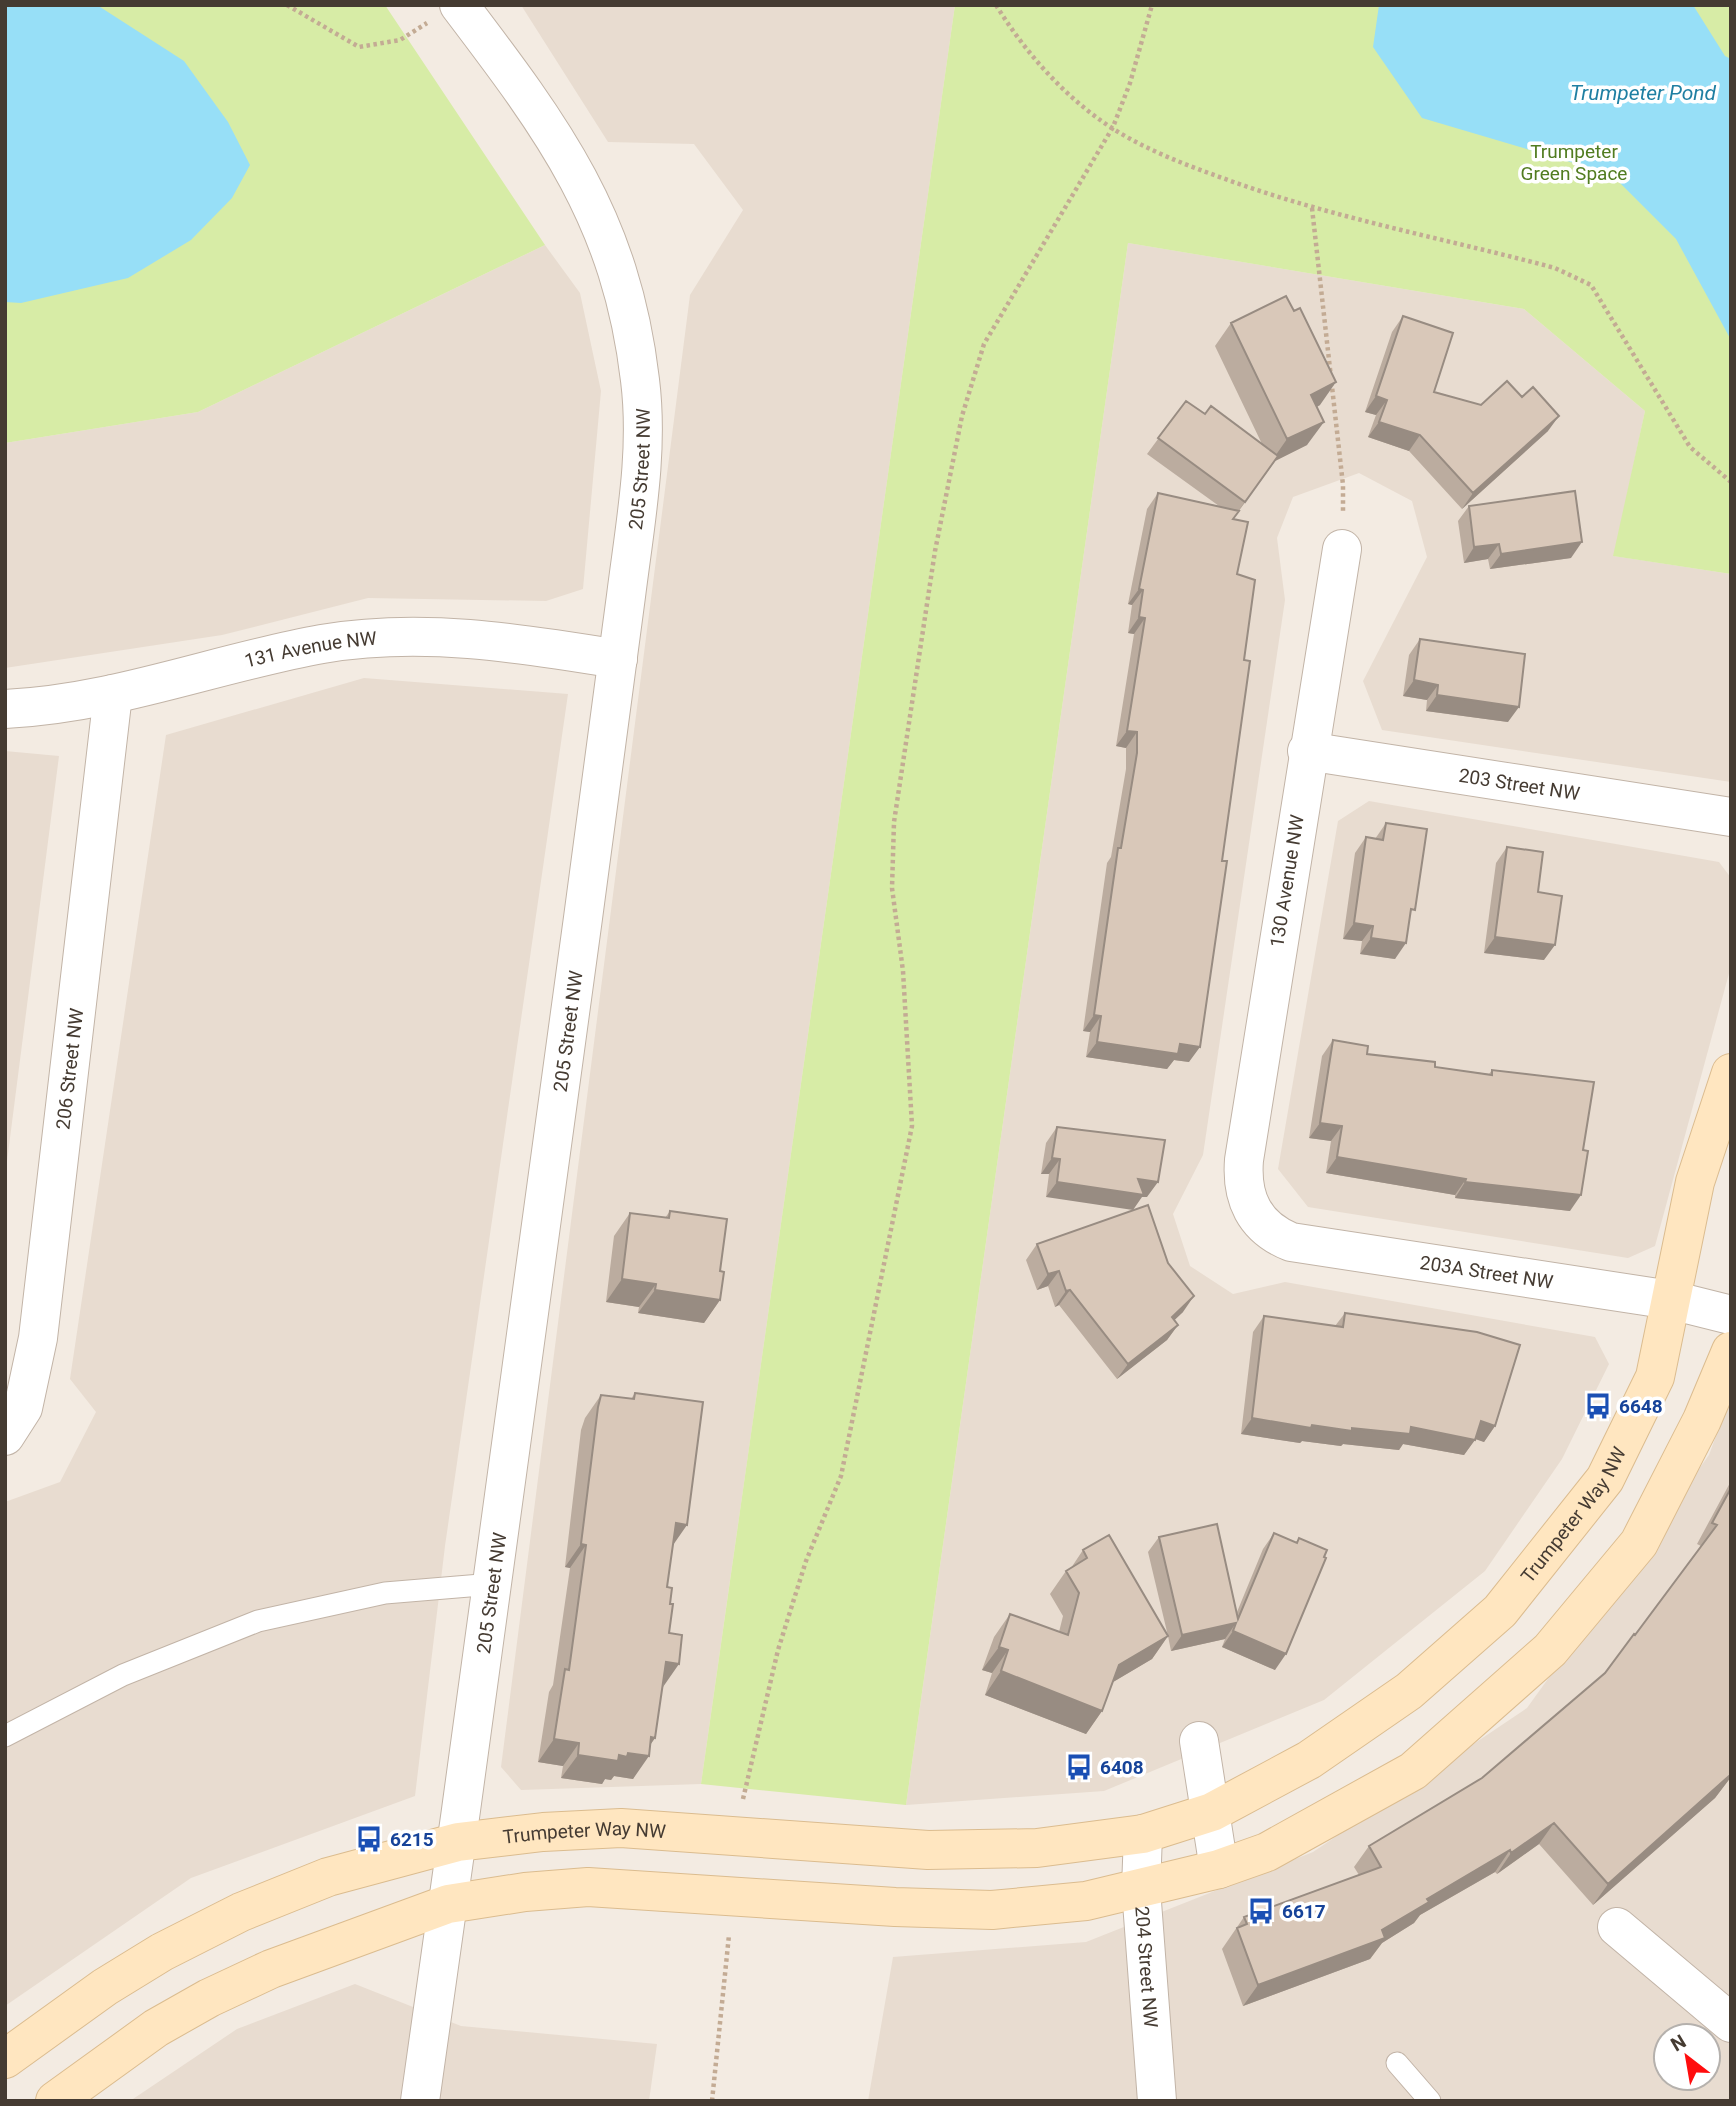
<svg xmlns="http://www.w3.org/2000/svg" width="1736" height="2106" font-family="Roboto,sans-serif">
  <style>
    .residential { fill: #e8dcd0; fill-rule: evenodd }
    .green { fill: #d7eca6 }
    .water { fill: #97dff7 }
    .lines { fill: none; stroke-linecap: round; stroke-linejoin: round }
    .lane-casing { stroke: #c2b4a7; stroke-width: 23 }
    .street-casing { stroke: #c2b4a7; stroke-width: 40 }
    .secondary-casing { stroke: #dbbc8f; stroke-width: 40 }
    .path { stroke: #c3ab94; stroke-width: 4.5; stroke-dasharray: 3.5 3.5; stroke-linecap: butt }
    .lane { stroke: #fff; stroke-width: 21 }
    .street { stroke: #fff; stroke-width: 38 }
    .secondary { stroke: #ffe6c0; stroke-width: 38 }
    .wall { fill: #bbac9f }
    .shaded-wall { fill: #988c82 }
    .building { fill: #d9c8b9; stroke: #988c82; stroke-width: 2 }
    .labels { text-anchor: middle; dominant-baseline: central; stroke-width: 7; stroke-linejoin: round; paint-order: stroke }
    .park-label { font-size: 19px; fill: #517c20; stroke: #fff }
    .street-label { font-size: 19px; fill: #453b32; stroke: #fff }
    .transit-label { font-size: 19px; font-weight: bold; fill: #164399; stroke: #fff; text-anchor: start }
    .water-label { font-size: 21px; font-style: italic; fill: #1f7fa2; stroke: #fff }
  </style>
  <rect width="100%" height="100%" fill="#f3ebe2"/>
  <path class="residential" d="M521 5H955L701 1784 521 1790 501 1767 690 295 743 210 694 144 608 142Z
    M1128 243 1524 309 1645 411 1614 556 1731 574V782L1382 730 1363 681 1427 557 1412 501 1359 473 1293 497 1277 538 1285 600 1203 1155 1173 1214 1190 1266 1233 1294 1285 1282 1595 1337 1609 1364 1562 1459 1485 1571 1324 1700 1104 1791 906 1805Z
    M545 245 580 293 601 391 583 589 546 601 368 598 222 635 5 668V443L198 412Z
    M364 678 568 694 445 1546 415 1796 191 1878 5 2006V1502L60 1482 96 1412 70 1379 166 735Z
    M5 751 59 756 5 1177Z
    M1369 801 1719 862 1731 878V966L1655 1246 1628 1258 1308 1207 1278 1169 1338 821Z
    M1731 1395V2101H868L893 1957 1086 1942 1313 1852 1527 1708 1709 1455ZM1666 2036H1708V2078H1666Z
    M355 1984 461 2026 657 2044 649 2101H130L237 2029Z"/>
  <path class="green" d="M5 5H385L545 245 198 412 5 443Z
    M955 5H1731V574L1613 556 1645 411 1524 309 1128 243 906 1805 701 1784Z"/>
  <path class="water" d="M5 5H97L184 61 228 122 250 165 232 198 191 240 128 278 21 303 5 302Z
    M1379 5H1693L1725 56 1731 59V340L1676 239 1611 174 1422 118 1373 47Z"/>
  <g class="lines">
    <g class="lane-casing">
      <path id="lane" d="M5 1736 123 1675 258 1621 385 1593 493 1584
        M1397 2063 1430 2101"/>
    </g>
    <g class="street-casing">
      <g id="street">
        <path id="s1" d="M1342 549 1244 1160C1241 1198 1254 1227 1291 1242L1671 1300 1731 1315"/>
        <path id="s2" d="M5 709C114 704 216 663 322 644 422 627 519 643 618 659"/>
        <path id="s3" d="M1307 751 1731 817"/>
        <path id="s4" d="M5 1436 23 1408 38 1338 113 694"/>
        <path d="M1199 1741 1219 1869"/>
        <path id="s5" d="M1143 1834 1141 1889 1157 2101"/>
        <path d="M1617 1927 1731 2023"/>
        <path id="s6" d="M420 2101C476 1707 530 1313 583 918 597 811 612 703 626 596 635 524 649 452 640 380 621 219 554 130 459 5"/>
      </g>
    </g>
    <g class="secondary-casing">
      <g id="secondary">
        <path id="s7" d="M5 2059 105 1987 162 1952 241 1912 328 1877 458 1842 543 1832 621 1828 928 1850 1037 1848 1143 1834 1212 1812 1309 1760 1409 1691 1500 1611 1605 1479 1655 1377 1695 1182 1731 1073"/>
        <path d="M55 2101 156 2028 209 1998 271 1969 448 1904 525 1892 588 1887 895 1907 992 1910 1086 1901 1219 1869 1267 1852 1413 1771 1550 1650 1639 1543 1702 1420 1731 1351"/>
      </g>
    </g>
    <path class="path" d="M287 5 359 47 400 40 427 23
      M996 5C1023 49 1060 92 1103 122 1137 146 1178 162 1217 176 1327 217 1443 238 1555 268L1591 285 1690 447 1731 482
      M1312 208 1343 485V513
      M743 1799 778 1650 806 1561 841 1476 912 1126 903 971 892 888 894 822 935 551 962 416 984 344 1113 127 1130 83 1152 5
      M712 2101 729 1935"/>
    <use href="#lane" class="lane"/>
    <use href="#street" class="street"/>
    <use href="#secondary" class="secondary"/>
  </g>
  <path class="wall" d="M1403 316 1434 392 1548 431 1462 509 1409 451 1368 437 1376 415 1365 412 1392 332Z
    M1231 323 1320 405 1317 407 1307 445 1275 461 1233 519 1237 574 1189 1062 1174 1060 1167 1069 1086 1057 1090 1032 1083 1031 1107 863 1111 857 1126 769V748L1116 746 1134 634 1128 633 1132 605 1128 604 1147 509 1158 493 1219 506 1147 454 1186 401 1205 414 1262 444 1215 346Z
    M1469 506 1571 558 1490 569 1488 559 1464 563 1458 521Z
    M1420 639 1508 722 1426 711 1427 700 1403 696 1409 655Z
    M1386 823 1410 918 1395 959 1360 954 1362 941 1343 939 1355 853 1366 837 1375 839Z
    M1507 847 1538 892 1544 960 1484 953 1496 863Z
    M1333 1040 1367 1054 1435 1067 1489 1074 1492 1070 1570 1211 1455 1198V1195L1326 1173 1331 1141 1309 1138 1322 1056Z
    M1057 1127 1147 1197H1046L1049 1174H1041L1046 1143Z
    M670 1211 720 1271V1300L704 1323 638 1313 639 1307 606 1302 614 1236 630 1213 665 1218Z
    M1037 1244 1183 1312 1174 1320 1178 1325 1167 1340 1117 1379 1059 1305 1055 1307 1048 1286 1037 1290 1026 1260Z
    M1345 1313 1495 1426 1484 1442 1475 1439 1464 1455 1403 1444 1399 1450 1343 1444 1341 1446 1302 1441 1300 1443 1241 1434 1253 1332 1264 1316 1335 1326Z
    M635 1393 673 1544 667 1587 670 1604 662 1687 655 1738 650 1745 633 1779 614 1776 611 1780 605 1779 602 1784 561 1778 563 1766 538 1762 549 1692 553 1685 570 1568 565 1567 581 1430 585 1418 601 1395 631 1399Z
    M1731 1481V1777L1715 1798 1593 1905 1539 1844 1497 1874 1495 1872 1420 1915 1414 1923 1382 1943 1370 1959 1243 2006 1222 1949 1244 1917 1359 1875 1354 1867 1369 1846 1482 1778 1605 1673 1635 1635 1701 1546 1697 1544Z
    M1274 1533 1296 1543 1299 1538 1275 1670 1222 1647 1225 1639 1171 1651 1168 1636 1152 1659 1113 1682 1102 1711 1086 1734 985 1695 992 1673 982 1670 994 1637 1010 1614 1059 1632 1063 1616 1050 1594 1066 1571 1071 1568 1083 1550 1168 1636 1148 1552 1159 1537 1237 1612 1263 1549Z"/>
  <path class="shaded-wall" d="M1336 382 1320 405 1295 418 1311 395Z
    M1376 396 1387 400 1376 415 1365 412Z
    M1559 416 1548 431 1462 509 1473 493Z
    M1324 422 1307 445 1275 461 1234 517 1274 461 1271 462 1287 439Z
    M1379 422 1420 435 1409 451 1368 437Z
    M1582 542 1571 558 1490 569 1501 554Z
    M1499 544 1488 559 1464 563 1474 547Z
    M1139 589 1143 590 1132 605 1128 604Z
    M1139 617 1145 618 1134 634 1128 633Z
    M1414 680 1438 685 1427 700 1403 696Z
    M1437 695 1519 707 1508 722 1426 711Z
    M1127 731 1137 732 1126 748 1116 746Z
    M1354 923 1373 926 1362 941 1343 939Z
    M1495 937 1555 945 1544 960 1484 953Z
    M1371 938 1406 943 1395 959 1360 954Z
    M1094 1015 1101 1016 1090 1032 1083 1031Z
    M1097 1042 1180 1044 1200 1047 1189 1062 1174 1060 1167 1069 1086 1057Z
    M1320 1123 1342 1126 1331 1141 1309 1138Z
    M1337 1157 1466 1179 1455 1195 1326 1173Z
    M1052 1158 1060 1159 1049 1174H1041Z
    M1138 1179 1158 1182 1147 1197H1142L1133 1210 1046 1197 1057 1182Z
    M1465 1182 1581 1195 1570 1211 1455 1198Z
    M1059 1271 1048 1286 1037 1290 1048 1274Z
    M622 1279 656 1284 639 1307 606 1302Z
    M655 1290 720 1300 704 1323 638 1313Z
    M1070 1290 1059 1305 1055 1307 1066 1291Z
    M1194 1296 1183 1312 1161 1333 1172 1317Z
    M1178 1325 1167 1340 1117 1379 1128 1364Z
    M1252 1418 1312 1425 1352 1428 1411 1427 1475 1440 1464 1455 1403 1444 1399 1450 1343 1444 1341 1446 1302 1441 1300 1443 1241 1434Z
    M1481 1421 1495 1426 1484 1442 1470 1437Z
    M676 1523 687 1525 671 1548Z
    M581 1544 586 1545 570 1568 565 1567Z
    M1236 1623 1225 1639 1171 1651 1182 1635Z
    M1233 1631 1286 1654 1275 1670 1222 1647Z
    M1168 1636 1152 1659 1103 1688 1119 1665Z
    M999 1647 1008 1650 992 1673 982 1670Z
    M666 1662 679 1664 663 1687Z
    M1001 1671 1102 1711 1086 1734 985 1695Z
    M651 1737 655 1738 643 1755 649 1756 633 1779 614 1776 611 1780 605 1779 602 1784 561 1778 578 1755H619Z
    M554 1739 579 1743 563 1766 538 1762Z
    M1731 1775V1777L1715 1798 1593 1905 1608 1884Z
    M1554 1823 1539 1844 1497 1874 1511 1853Z
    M1510 1850 1495 1872 1420 1915 1414 1923 1382 1943 1370 1959 1243 2006 1258 1985 1382 1930 1427 1899Z"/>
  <path class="building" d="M1286 296 1294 311 1300 308 1336 382 1311 395 1324 422 1287 439 1231 323Z
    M1403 316 1453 333 1434 392 1481 405 1507 381 1522 397 1533 387 1559 416 1473 493 1420 435 1379 422 1387 400 1376 396Z
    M1186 401 1205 414 1211 406 1278 456 1245 502 1158 438Z
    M1575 491 1582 542 1501 554 1499 544 1474 547 1469 506Z
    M1158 493 1239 511 1233 519 1248 522 1237 574 1255 580 1244 660 1250 661 1222 861H1227L1200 1047 1180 1044 1178 1054 1097 1042 1101 1016 1094 1015 1118 848H1121L1137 753V732L1127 731 1145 618 1139 617 1143 590 1139 589Z
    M1420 639 1525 654 1519 707 1437 695 1438 685 1414 680Z
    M1386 823 1427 829 1415 910 1411 909 1406 943 1371 938 1373 926 1354 923 1366 837 1383 840Z
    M1507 847 1543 852 1538 892 1562 896 1555 945 1495 937Z
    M1333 1040 1368 1046 1367 1054 1435 1062V1067L1492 1075V1070L1594 1082 1583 1150 1588 1151 1581 1195 1465 1182 1466 1179 1337 1157 1342 1126 1320 1123Z
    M1057 1127 1165 1140 1158 1182 1138 1179 1144 1195 1057 1182 1060 1159 1052 1158Z
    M1148 1205 1168 1263 1194 1296 1172 1317 1178 1325 1128 1364 1070 1290 1066 1291 1059 1271 1048 1274 1037 1244Z
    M670 1211 727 1219 720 1271 724 1272 720 1300 655 1290 656 1284 622 1279 630 1213 669 1218Z
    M1345 1313 1477 1332 1520 1345 1495 1426 1481 1421 1475 1440 1411 1427 1410 1434 1352 1428V1431L1312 1425 1311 1428 1252 1418 1264 1316 1343 1327Z
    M635 1393 703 1402 687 1525 676 1523 667 1587 672 1588 670 1604H673L669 1633 682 1635 679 1664 666 1662 655 1738 651 1737 649 1756 628 1753 627 1757 619 1755 618 1761 578 1755 579 1743 554 1739 565 1669 569 1670 586 1545 581 1544 598 1407 601 1395 634 1399Z
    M1731 1488V1775L1729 1776 1608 1884 1554 1823 1511 1853 1510 1850 1427 1899 1429 1902 1382 1930 1385 1938 1258 1985 1237 1928 1247 1924 1244 1917 1381 1867 1369 1846 1482 1778 1605 1673 1634 1634 1635 1635 1717 1525 1712 1523Z
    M1217 1524 1238 1619 1274 1533 1297 1543 1299 1538 1327 1550 1324 1557 1326 1558 1286 1654 1233 1631 1236 1623 1182 1635 1159 1537Z
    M1109 1535 1168 1636 1119 1665 1102 1711 1001 1671 1008 1650 999 1647 1010 1614 1068 1635 1079 1593 1066 1571 1087 1558 1083 1550Z"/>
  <defs>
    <g id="bus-bare" transform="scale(2.1)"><path d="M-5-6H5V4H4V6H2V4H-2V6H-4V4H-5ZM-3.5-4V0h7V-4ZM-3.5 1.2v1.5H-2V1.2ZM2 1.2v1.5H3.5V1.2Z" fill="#1a4fb4" stroke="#fff" stroke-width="2.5" paint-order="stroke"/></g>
  </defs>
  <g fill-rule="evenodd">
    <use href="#bus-bare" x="1598" y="1406"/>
    <use href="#bus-bare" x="1079" y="1767"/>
    <use href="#bus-bare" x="369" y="1839"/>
    <use href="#bus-bare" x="1261" y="1911"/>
  </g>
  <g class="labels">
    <g class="park-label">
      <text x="1574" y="151">Trumpeter<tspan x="1574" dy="22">Green Space</tspan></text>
    </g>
    <g class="street-label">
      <text stroke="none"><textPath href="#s6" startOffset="1647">205 Street NW</textPath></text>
      <text stroke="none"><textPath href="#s2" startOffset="312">131 Avenue NW</textPath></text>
      <text stroke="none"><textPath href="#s3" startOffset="215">203 Street NW</textPath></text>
      <text transform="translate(1287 881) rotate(-81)">130 Avenue NW</text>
      <text stroke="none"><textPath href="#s6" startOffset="1080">205 Street NW</textPath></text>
      <text stroke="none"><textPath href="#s4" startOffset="376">206 Street NW</textPath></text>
      <text stroke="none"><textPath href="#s1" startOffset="919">203A Street NW</textPath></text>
      <text stroke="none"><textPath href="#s7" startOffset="1741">Trumpeter Way NW</textPath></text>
      <text stroke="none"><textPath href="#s6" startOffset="513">205 Street NW</textPath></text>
      <text stroke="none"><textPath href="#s7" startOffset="634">Trumpeter Way NW</textPath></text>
      <text stroke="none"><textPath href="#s5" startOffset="133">204 Street NW</textPath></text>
    </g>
    <g class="transit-label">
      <text x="1619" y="1406">6648</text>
      <text x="1100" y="1767">6408</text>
      <text x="390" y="1839">6215</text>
      <text x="1282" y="1911">6617</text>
    </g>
    <g class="water-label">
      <text x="1643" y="93">Trumpeter Pond</text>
    </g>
  </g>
  <rect width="1736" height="2106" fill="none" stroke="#453b32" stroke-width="14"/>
  <g transform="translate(1687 2057) rotate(329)"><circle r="33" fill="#ffffff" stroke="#b5b1ad" stroke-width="2"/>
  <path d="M0-5L12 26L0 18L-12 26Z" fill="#ff0d0e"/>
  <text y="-10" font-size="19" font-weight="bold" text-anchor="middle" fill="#453b32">N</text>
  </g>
</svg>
